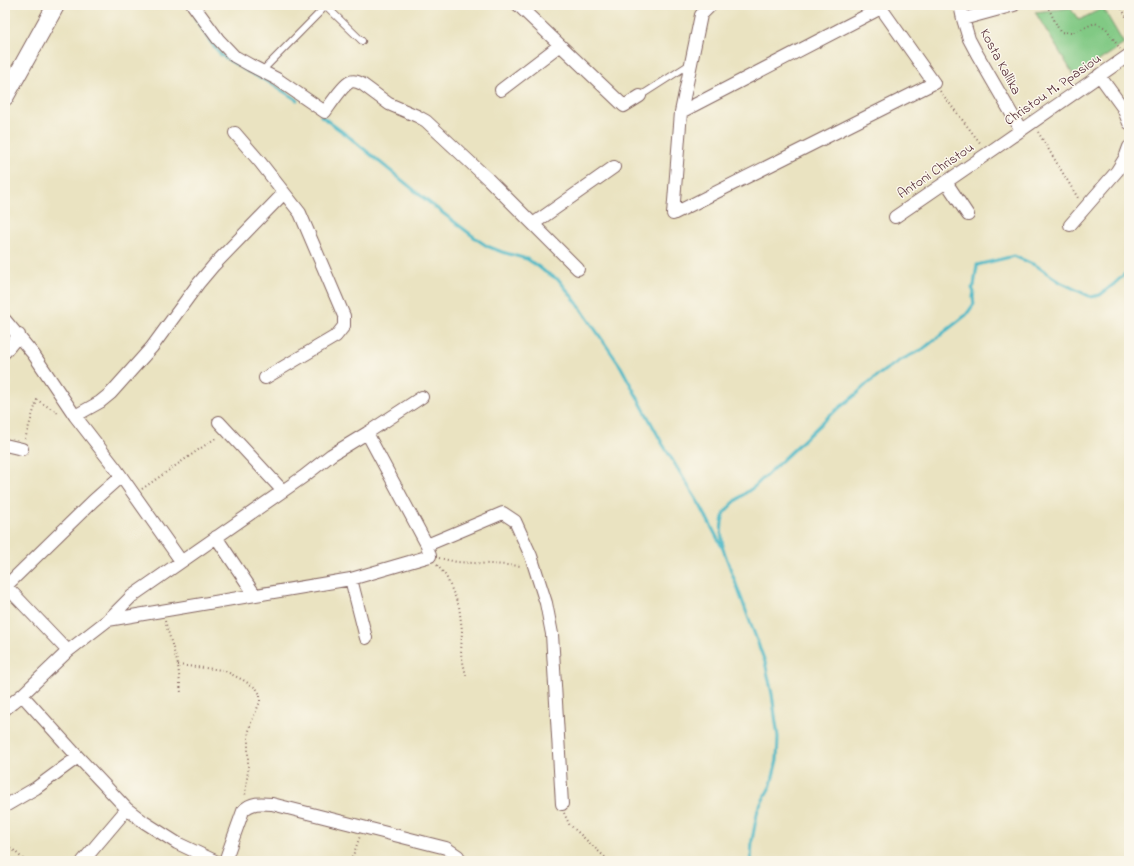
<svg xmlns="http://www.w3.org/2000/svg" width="1134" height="866" font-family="'Indie Flower',sans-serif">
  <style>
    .green { fill: #81c984; stroke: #667458 }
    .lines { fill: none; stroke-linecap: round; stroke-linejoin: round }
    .stream { stroke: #4bb8c6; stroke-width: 3 }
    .service-casing { stroke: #826460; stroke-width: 8 }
    .minor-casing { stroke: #826460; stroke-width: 14 }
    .secondary-casing { stroke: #826460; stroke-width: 19 }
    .path { stroke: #826460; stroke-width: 2; stroke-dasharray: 1 3; stroke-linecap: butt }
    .service { stroke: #fff; stroke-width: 6 }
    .minor { stroke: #fff; stroke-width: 12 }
    .secondary { stroke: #fff; stroke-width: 17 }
    .labels { text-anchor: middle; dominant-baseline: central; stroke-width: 3; stroke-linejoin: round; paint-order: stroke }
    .street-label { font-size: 14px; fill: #4a1f2b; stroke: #fbf7ec }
  </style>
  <rect width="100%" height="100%" fill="#fbf7ec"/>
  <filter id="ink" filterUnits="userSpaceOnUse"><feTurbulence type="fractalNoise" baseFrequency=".025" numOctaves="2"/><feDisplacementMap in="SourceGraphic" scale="8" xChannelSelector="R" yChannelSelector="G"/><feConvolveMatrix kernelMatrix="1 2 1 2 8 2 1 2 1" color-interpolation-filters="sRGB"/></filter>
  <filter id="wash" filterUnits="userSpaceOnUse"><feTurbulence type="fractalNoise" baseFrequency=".012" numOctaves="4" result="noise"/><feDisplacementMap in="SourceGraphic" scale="16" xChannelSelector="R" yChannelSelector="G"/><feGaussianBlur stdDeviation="0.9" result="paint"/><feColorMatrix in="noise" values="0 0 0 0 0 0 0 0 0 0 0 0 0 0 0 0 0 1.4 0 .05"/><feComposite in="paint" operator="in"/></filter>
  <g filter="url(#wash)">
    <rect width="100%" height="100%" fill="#eae3c1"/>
    <path class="green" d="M1070 8 1079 20 1103 8 1124 44 1075 77 1035 12Z"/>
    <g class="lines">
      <path class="stream" d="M195 17 210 41 221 55 247 71 270 83 297 100
        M321 116 348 136 431 204 478 240 487 246 502 252 527 259 539 267 545 272 559 280 577 303 621 367 662 443 701 507 723 549 765 662 772 694 778 737 777 760 771 785 758 809 752 840 751 861
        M723 546C721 535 720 525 724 514 728 506 746 492 754 487L830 415 853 397 868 383 885 370 901 360 923 349 966 315 974 304 973 297 974 292 972 288 974 286 977 265 1014 256 1037 266 1060 282 1091 297 1100 295 1114 284 1129 270"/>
    </g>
  </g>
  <g filter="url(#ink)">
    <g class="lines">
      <g class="service-casing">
        <path id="service" d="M262 71 326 6 362 41
          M640 96 690 64"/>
      </g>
      <g class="minor-casing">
        <path id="minor" d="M193 5 218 39 234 56 250 65 277 79 325 112C330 105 343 85 350 82 354 80 358 82 362 84L389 104 417 116 426 121 488 179 578 269
          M518 5 624 106 640 96
          M960 5 963 19 969 39 977 54 1021 130
          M963 19 1014 5
          M1099 75 1123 108 1129 123
          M501 90 560 45
          M681 112 673 214 934 83 881 8 681 112 701 15 711 5
          M235 133 260 162 300 213 344 316V326L336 336 265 378
          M946 182 968 215
          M895 217 994 149 1129 55
          M533 224 614 167
          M1070 225 1117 171 1125 158 1129 147
          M5 320 34 355 75 416 116 469 181 561
          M5 352 19 335
          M75 416 100 402 111 393 152 347 198 284 214 265 284 193
          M219 422 283 491
          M5 445 22 449
          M216 537 255 595
          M427 545 503 513 515 521 531 556 546 603 552 634 562 804
          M351 579 366 638
          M5 585 68 651
          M6 586 93 501 121 476
          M108 620 351 579 430 556 427 545 367 433
          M22 695 78 757 127 809 144 822 177 843 215 861
          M5 709 22 695 68 651 108 620 132 596 303 477 331 455 367 433 422 397
          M5 806 36 788 78 757
          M83 861 127 809
          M225 861 243 811C251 802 261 803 272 804L446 848 458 856 460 861"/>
      </g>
      <g class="secondary-casing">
        <path id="secondary" d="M5 97 56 5"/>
      </g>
      <path class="path" d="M1047 5 1060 32 1072 33 1095 23 1106 28 1120 49
        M1120 5 1129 22
        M940 91 981 144
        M1038 132 1078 198
        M25 439 37 400 60 414
        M142 489 217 437
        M439 558 457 562 522 566
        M437 565 446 576 459 606 462 630 461 654 466 675
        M165 621 178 665 181 693
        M178 665 223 670 243 680 256 688 260 694V702L250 725 248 737V770L245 796
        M564 813 569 824 609 861
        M5 842 25 861
        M351 861 360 836"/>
      <use href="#service" class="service"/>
      <use href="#minor" class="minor"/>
      <use href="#secondary" class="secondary"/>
    </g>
  </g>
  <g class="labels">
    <g class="street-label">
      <text transform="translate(1000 62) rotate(62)">Kosta Kallika</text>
      <text transform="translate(1053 90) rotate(-35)">Christou M. Ppasiou</text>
      <text transform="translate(936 171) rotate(-34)">Antoni Christou</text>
    </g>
  </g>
  <rect width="1134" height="866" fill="none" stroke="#fbf7ec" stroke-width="20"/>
</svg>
